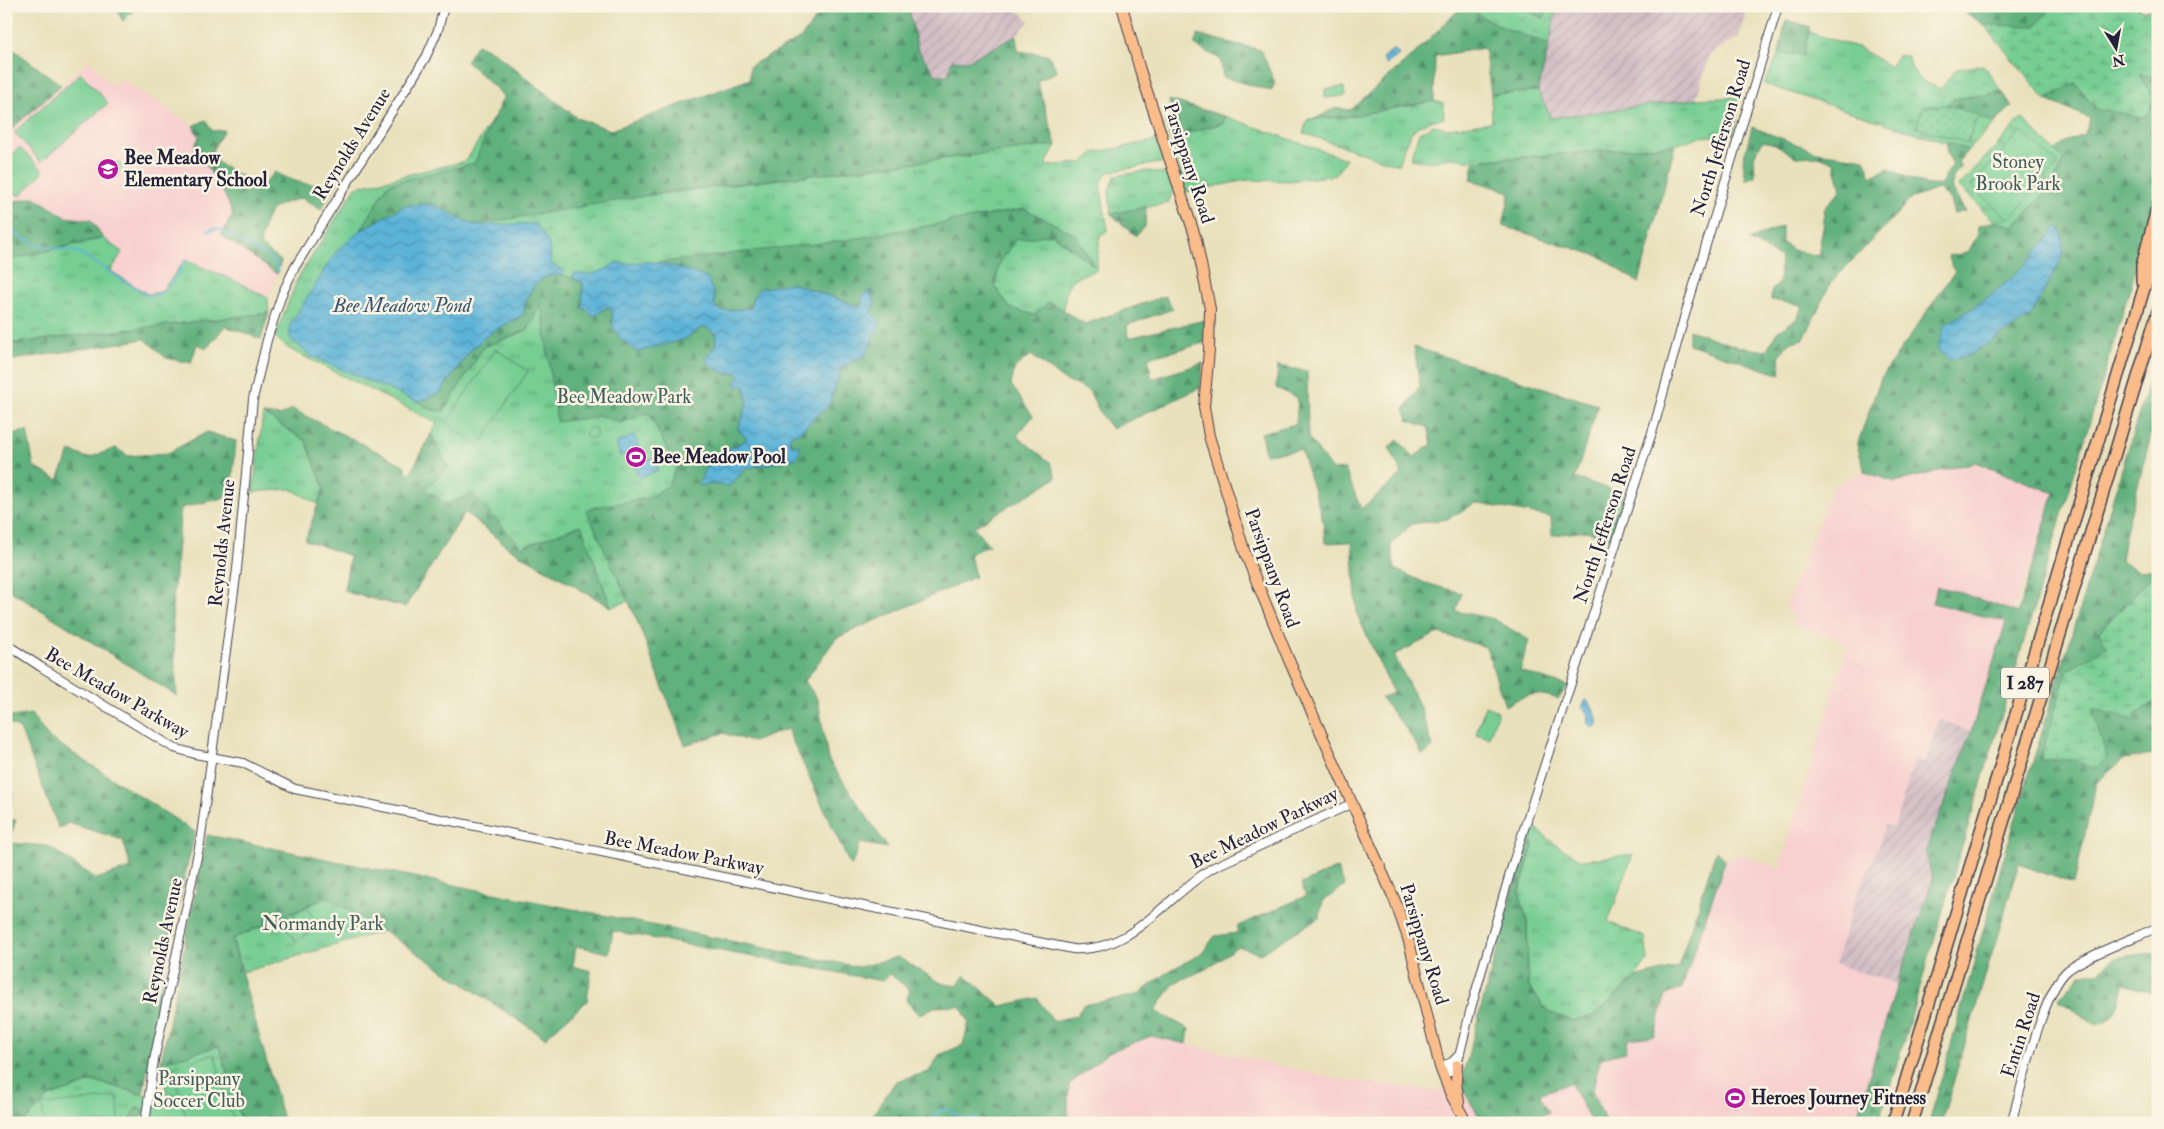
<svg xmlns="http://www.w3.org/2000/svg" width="2164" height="1129" font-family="'IM FELL Double Pica',serif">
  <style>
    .built { fill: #f7d0cf }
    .industrial { fill: url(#industrial-furrows) }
    .grass { fill: url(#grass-tufts); stroke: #4c7867 }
    .forest { fill: url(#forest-firs); stroke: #416a5c; fill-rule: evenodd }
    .wetland { fill: url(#wetland-marsh); stroke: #4c7867 }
    .garden { fill: url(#garden-dots); stroke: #4c7867 }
    .pitch { fill: #76ce93; stroke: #4c7867 }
    .water { fill: url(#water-waves); stroke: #3e6a8a }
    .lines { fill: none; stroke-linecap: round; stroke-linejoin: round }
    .stream { stroke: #5bb3d8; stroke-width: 2 }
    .minor-casing { stroke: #403f4e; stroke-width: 10 }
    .major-casing { stroke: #403f4e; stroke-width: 12 }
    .highway-casing { stroke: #403f4e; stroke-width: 14 }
    .minor { stroke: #fff; stroke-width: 8 }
    .major { stroke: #f9bc8a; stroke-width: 10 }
    .highway { stroke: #f9bc8a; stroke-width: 11 }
    .labels { text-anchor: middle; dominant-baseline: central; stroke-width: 5; stroke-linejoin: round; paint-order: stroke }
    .shield { fill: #fcf5e5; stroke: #63616e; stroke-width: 1 }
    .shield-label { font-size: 18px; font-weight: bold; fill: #22223b }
    .street-label { font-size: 19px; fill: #22223b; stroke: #fcf5e5 }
    .poi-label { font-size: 19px; font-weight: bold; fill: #22223b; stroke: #fcf5e5; text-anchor: start }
    .park-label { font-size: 19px; fill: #3f5e5a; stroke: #fcf5e5 }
    .water-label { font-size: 20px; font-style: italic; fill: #365572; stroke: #fcf5e5 }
  </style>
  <defs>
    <pattern id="industrial-furrows" width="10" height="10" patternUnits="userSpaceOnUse" patternTransform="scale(1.25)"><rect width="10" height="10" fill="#d2bec5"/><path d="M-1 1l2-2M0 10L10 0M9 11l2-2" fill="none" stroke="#b4a3aa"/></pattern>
    <pattern id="grass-tufts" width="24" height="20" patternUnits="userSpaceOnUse" patternTransform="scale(1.25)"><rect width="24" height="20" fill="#76ce93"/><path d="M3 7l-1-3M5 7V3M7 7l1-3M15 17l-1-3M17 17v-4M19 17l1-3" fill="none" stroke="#60a779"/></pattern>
    <pattern id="forest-firs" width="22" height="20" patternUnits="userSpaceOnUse" patternTransform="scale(1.25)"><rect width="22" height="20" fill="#60b17d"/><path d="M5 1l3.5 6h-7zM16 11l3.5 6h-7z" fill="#4f9068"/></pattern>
    <pattern id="wetland-marsh" width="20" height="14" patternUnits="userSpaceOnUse" patternTransform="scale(1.25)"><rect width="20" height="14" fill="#76ce93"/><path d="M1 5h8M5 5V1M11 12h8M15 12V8" fill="none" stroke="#60a779"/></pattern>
    <pattern id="garden-dots" width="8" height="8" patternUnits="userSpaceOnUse" patternTransform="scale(1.25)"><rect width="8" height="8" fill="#76ce93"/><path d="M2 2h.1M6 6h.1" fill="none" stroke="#60a779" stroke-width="1.8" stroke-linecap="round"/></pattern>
    <pattern id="water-waves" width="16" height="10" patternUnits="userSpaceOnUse" patternTransform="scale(1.25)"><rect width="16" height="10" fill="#5bb3d8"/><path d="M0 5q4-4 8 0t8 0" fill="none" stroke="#4b91b0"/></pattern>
  </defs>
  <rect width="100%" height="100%" fill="#fcf5e5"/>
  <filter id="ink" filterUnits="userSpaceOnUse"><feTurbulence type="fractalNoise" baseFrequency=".02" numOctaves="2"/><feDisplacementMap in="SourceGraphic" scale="10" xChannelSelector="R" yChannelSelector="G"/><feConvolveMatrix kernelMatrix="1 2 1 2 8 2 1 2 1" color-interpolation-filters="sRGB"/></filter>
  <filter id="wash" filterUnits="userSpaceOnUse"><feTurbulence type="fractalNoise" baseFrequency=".0096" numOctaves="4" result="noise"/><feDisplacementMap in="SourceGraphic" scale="20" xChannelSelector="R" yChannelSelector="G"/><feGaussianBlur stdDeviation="1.12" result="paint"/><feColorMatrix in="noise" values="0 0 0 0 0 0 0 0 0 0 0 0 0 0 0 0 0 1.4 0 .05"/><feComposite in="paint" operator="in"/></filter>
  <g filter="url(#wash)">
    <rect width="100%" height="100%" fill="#e9e1bc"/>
    <path class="built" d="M90 60 107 82 113 85 123 80 193 126 199 137 195 148 223 191 233 214 221 235 277 274 268 298 240 283 166 287 160 292 148 294 111 271 121 251 33 195 18 200 6 201V135Z
      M1975 462 2054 493 2038 549 2009 620 1971 732 1925 853 1933 878 1897 984 1855 1123H1606L1592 1091 1601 1057 1626 1052 1628 1039 1655 1036 1665 995 1682 988 1725 861 1737 854 1779 868 1848 644 1794 624 1786 605 1833 485 1865 472 1895 482Z
      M1151 1036 1338 1079 1430 1090 1461 1089 1483 1123H1071L1068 1112 1069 1085 1108 1053Z
      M1570 1083 1592 1123H1531L1549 1112 1539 1094Z"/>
    <path class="industrial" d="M908 6H1014L1029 21 1016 36 967 61 952 60 948 75H936L918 50Z
      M1557 6H1747L1739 37 1710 54 1696 99 1551 118 1538 91Z
      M1939 719 1971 732 1925 853 1933 878 1897 984 1835 964 1855 899 1878 848 1885 825 1894 827 1915 759 1925 762Z"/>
    <path class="grass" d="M1469 6H1516L1543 18 1548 6H1557L1549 45C1524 35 1486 25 1469 6Z
      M1808 32 1860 48 1890 67 1898 55 1907 56C1914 78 1920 81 1941 89L1956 69 1983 65 2001 90 1988 95 1952 99 1947 105 1922 107 1967 143 1978 115 1995 123 1968 150 1764 84 1779 53 1803 55Z
      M1538 91 1551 118 1696 99 1740 97 1734 134 1698 137 1675 145 1474 161 1450 158 1432 162 1410 159 1419 133 1433 125 1448 128 1492 122 1491 94Z
      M509 93 659 194 1056 145 1045 166 1082 163 1094 153 1157 140 1164 162 1108 172 1100 183 1108 230 1100 236 1096 270C1068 280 1066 281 1064 311L1049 302 1034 315 1010 308 995 287 999 264 1015 239 1052 234 1093 264 1025 209 847 240 787 545 611 607 509 548 465 512 405 607 349 593 437 423 289 349 275 337 297 280 356 187 466 161Z
      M1434 101 1443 103 1444 118C1408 125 1410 133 1398 165L1303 133 1308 119 1345 117Z
      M1224 116 1346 159 1335 175 1290 181 1247 180 1186 192 1170 138 1223 123Z
      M2022 118 2064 160C2054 188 2034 205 2014 227L1994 221 1959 186Z
      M117 162 123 166 115 178 109 174Z
      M1147 171 1169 174 1173 191 1168 203 1111 214 1109 190 1115 176Z
      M103 238 122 252 111 271 148 294 161 292 185 260 240 283 268 298 269 313 6 344V260Z
      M263 414 307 441 324 488 318 504 291 489 253 492Z
      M1531 825 1559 847 1582 860 1633 854 1608 922 1645 937 1648 960 1635 978 1595 1015 1573 1021 1548 1012 1528 985 1527 921 1519 892 1533 846Z
      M327 897 384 931 243 972 232 939Z
      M219 1046 242 1123H152L136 1108 129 1123H23L48 1097 94 1081 168 1101 161 1062Z"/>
    <path class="forest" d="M114 6H138L123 21Z
      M848 6H908L918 50 936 75H948L952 60 967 61 1016 36 1018 51 1048 55 1058 71 1037 81 1056 145 662 193 473 225 432 204 407 205 361 230 388 184 475 163 482 144 504 96 466 61 477 44 495 53 577 118 611 130 750 79V66L801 38 819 14Z
      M1458 6H1469C1486 25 1524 34 1549 45L1538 91 1491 94 1484 48 1435 56 1434 101 1345 117 1315 119 1335 108 1350 110 1412 56 1458 10Z
      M1516 6H1548L1544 18Z
      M1956 6H2052L2036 26 1984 25Z
      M1786 20 1810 27 1803 55 1779 53Z
      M1198 35 1261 50 1275 83 1271 91 1223 77 1220 59 1194 45Z
      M6 44 61 85 6 134Z
      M2138 75 2158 76V189L2141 252 1879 1123H1855L1897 984 1933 879 1925 853 1971 732 2006 622 1933 603 1937 587 1953 590 2018 613 2054 493 1975 462 1895 482 1865 472 1857 445 1881 378 1955 271 1948 256 1967 253 1977 237 1979 226 1994 221 2014 227C2034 205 2054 188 2064 160L2055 151 2067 141 2085 135 2090 118 2046 100 2075 83 2097 109ZM2056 227 2030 317 1944 325C1988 301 2028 269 2056 227Z
      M2001 90 2012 106 1995 123 1947 105 1952 99 1988 95Z
      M1169 100 1224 116 1223 123 1170 138 1165 121 1172 116Z
      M206 120 212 131 224 130 212 151 218 163 261 187 275 172C301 185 310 187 338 181L321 209 302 198C267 207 267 210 260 245L281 261 277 274 221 235 233 214 223 191 194 148 199 137 193 126Z
      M1752 127 1817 152 1865 159 1871 177 1888 168 1913 180 1927 185H1940L1953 164 1947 154V142L1968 150 1958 162 1961 168 1954 175 1951 187 1965 211 1954 214 1950 200 1939 189 1912 198 1830 284 1804 339 1788 343 1779 358 1781 375 1689 344V330L1739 347 1766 351 1777 332 1798 318 1802 305 1771 300 1772 289 1779 283 1781 258 1749 240 1782 226V242L1792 250 1819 256C1818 240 1827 226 1823 209L1841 190 1834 162 1818 156 1796 157 1775 144 1763 141 1754 156 1755 176 1746 180 1743 161Z
      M1675 145 1639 283 1601 257 1503 226 1510 192 1471 180 1474 161Z
      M34 197 66 217 91 220 103 238 6 260V207L11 202Z
      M1146 207 1145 227 1136 236 1111 214Z
      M1025 209 1076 235 1094 266 1052 234 1015 240 999 264 995 287 1010 308 1034 315 1049 302 1085 324 1165 296 1173 309 1127 325 1128 338 1205 320 1204 343 1148 358 1152 379 1203 363 1200 388 1112 429 1102 416 1089 391 1064 380 1031 355 1015 367 1011 385 1033 416 1017 436 1051 463 1056 478 974 527 989 545 970 554 975 577 836 638 805 681 818 700 828 759 888 848 860 843 851 867 787 729 753 742 723 733 685 745 636 618 586 509 648 498 669 485 676 468 649 413 620 423 600 416 557 422 541 303 528 330 484 347 444 411 433 410 418 402 440 393 469 352 483 339 492 332 524 314C524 299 537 271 556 274 565 275 575 279 583 283L582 307 595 316 606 307 613 309 611 323 685 339 701 328 707 327 716 335 715 346 726 374 737 373 740 377 737 386 744 385 748 401 738 429 748 439 716 456 699 485 711 484 729 486 746 468 795 459 789 436 798 433 829 405 842 367 864 357 862 307 791 283 753 297 751 308 722 311 714 306V294L682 269 654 263 847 240Z
      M269 313 261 339 225 326 207 348 197 344 191 363 166 358 145 339 13 360 6 365V344Z
      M1414 347 1598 405 1575 478 1625 494 1612 539 1587 531 1552 535 1551 517 1475 503 1448 519 1412 524 1391 545 1395 569 1425 583 1462 593 1456 611 1494 619 1529 640 1520 671 1568 686 1558 699C1534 691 1527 694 1505 706L1486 647 1438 633 1394 655 1421 709 1433 747 1423 755 1406 729 1381 698 1393 693 1357 614 1352 542 1325 543 1323 520 1301 450 1265 454 1261 433 1296 424 1298 398 1276 388 1278 366 1307 371 1308 437 1332 470 1345 469 1361 509 1402 474 1389 447 1398 440 1414 457 1432 444 1428 427 1408 420 1404 409 1420 386Z
      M2158 351V408L2125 535 2121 561 2139 571 2158 569V570L2099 632 2107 647 2067 671 2041 760 2107 759 2092 707 2129 719 2158 699V753L2124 759 2096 783 2074 884 2019 864 1941 1123H1929L2003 860Z
      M292 409 404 465 409 476 431 434 448 467 425 489 447 504 472 494 522 547 581 525 611 607 509 548 465 512 405 607 344 590 350 556 305 540 324 488 306 441 263 414 280 416Z
      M27 431 34 467 58 480 70 451 88 458 116 448 128 456 168 453 207 432 236 441 231 496 181 508 172 611 177 696 6 588V435Z
      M6 710 11 717 31 714 48 737 195 832 170 940 143 1094 94 1081 48 1097 23 1123H6V819L16 820 8 843 48 846 96 879 131 868 123 840 68 823 59 829 20 729 6 722Z
      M1531 825 1533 846 1519 892 1527 921 1528 985 1548 1012 1573 1021 1595 1015 1635 978 1678 967 1716 851 1725 861 1682 988 1665 996 1655 1036 1628 1039 1626 1052 1601 1058 1592 1091 1606 1123H1592L1570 1083 1539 1094 1549 1112C1537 1119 1529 1126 1515 1120L1511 1123H1483L1460 1085Z
      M207 835 859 967 898 957 941 983 956 986 965 975 1001 1006 1037 998 1053 1021 1076 1016 1083 1005 1137 995 1171 970 1201 954 1215 936 1237 933 1238 926 1306 896 1301 884 1337 868 1345 886 1323 901 1320 917 1260 954 1238 946 1206 969 1174 983 1155 1011 1189 1029 1187 1044 1151 1036 1107 1053 1069 1085 1068 1112 1071 1123H867L896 1081 929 1072 939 1055 963 1045 969 1022 960 1006 934 1007 919 1015 906 1001 910 990 890 974 882 981 613 931 609 953 576 946 573 966 591 971 587 1001 545 1038 384 931 327 897 232 939 284 1123H242L219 1046 161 1062Z
      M2158 952V995L2125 984C2118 1002 2118 1020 2097 1025L2058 1000 2081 974H2097L2114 958Z
      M136 1108 143 1109 142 1123H129Z"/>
    <path class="wetland" d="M2052 6H2136L2144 11 2158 9V76L2139 75 2154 97 2149 112 2144 117 2097 109 2075 83 2046 100 1984 25 2036 26Z
      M2158 570V699L2129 719 2092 708 2107 759 2094 769 2076 760H2040L2067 671 2107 647 2099 632Z"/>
    <path class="garden" d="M1947 105 1978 115 1967 143 1916 127 1923 107Z"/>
    <path class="pitch" d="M81 73 108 103 41 162 14 132Z
      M1344 87 1345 96 1325 98V89Z
      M2021 131 2058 164 2009 219 1971 186Z
      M19 147 44 171 21 195H17L6 185V161Z
      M496 349 528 371 479 445 446 423Z
      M585.5 433a5.5 5.5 0 1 1 11 0a5.5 5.5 0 1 1-11 0Z
      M1485 706 1498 711 1489 738 1476 734Z
      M306 908 320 926 307 934 293 914Z
      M291 913 306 935 296 942 281 920Z
      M214 1054 234 1123H188L172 1067Z
      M118 1097 119 1123H44L42 1105Z"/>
    <path class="water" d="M1394 49 1399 55 1386 65 1382 58Z
      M432 204 473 225 536 224 549 244 551 264 564 271 562 276C540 269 524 295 524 314L492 332 483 339 469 352 440 393 418 402 311 356 290 338V325L335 253 361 230 406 205Z
      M2056 227 2061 229 2064 254 2030 317 1968 356 1949 360 1938 350 1944 325C1988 301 2028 269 2056 227Z
      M617 262C630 266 636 261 648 262 669 264 688 271 707 278L714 294V306L722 311 751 308 753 297 759 289 791 283 861 307 863 295 870 290 875 303 872 313 881 321 864 357 842 367 829 405 798 433 789 436 790 443 801 447 795 459 746 468 729 486 711 484 698 486C708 458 723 453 747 439L738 429 748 401 744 385 737 387 735 382 740 377 737 373C723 374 716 371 706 360L715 346 716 335 707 327 701 328 685 339 637 352C618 337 611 334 612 309L606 307 595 316 582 307 583 283 573 278 574 273C590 277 604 272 617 262Z
      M634 435 645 461 653 458 658 470 639 478 628 453 620 456 616 443Z
      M1586 699 1595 712 1598 724 1595 727H1591L1587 723 1589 715 1582 707Z
      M6 766C11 778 18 801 6 811Z"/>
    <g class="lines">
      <path class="stream" d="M6 224 24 240 28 239 36 245 78 252 148 296C167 298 176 275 185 261
        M208 231 213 229H219L273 260 279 271
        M929 1123 938 1112 946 1109 964 1119H974L985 1123"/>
    </g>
  </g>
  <g filter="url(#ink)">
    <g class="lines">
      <g class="minor-casing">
        <path id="minor" d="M6 644 41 667 174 748 195 754 243 763 295 789 1073 949C1133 953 1167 895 1214 867L1353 803
          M1440 1067 1452 1062 1460 1054
          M1442 1074 1450 1072 1457 1065 1471 1008 1513 863 1655 423 1684 318 1778 6
          M145 1123 154 1060 200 843 237 569 253 399 267 340 282 294 295 267 426 57 438 30 444 6
          M2011 1123C2022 1088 2042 991 2068 970 2090 954 2132 939 2158 927"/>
      </g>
      <g class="major-casing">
        <path id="major" d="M1122 6 1140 70 1196 239 1210 309 1209 350 1204 407 1209 436 1236 523 1245 553 1288 658 1395 901 1408 938 1440 1067 1451 1095 1467 1123
          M1457 1065 1456 1083 1459 1102"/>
      </g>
      <g class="highway-casing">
        <path id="highway" d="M2142 281V266L2158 205
          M1893 1123 2158 242
          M1912 1123 2158 311"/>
      </g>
      <use href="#minor" class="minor"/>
      <use href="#major" class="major"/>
      <use href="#highway" class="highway"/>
    </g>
  </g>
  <defs>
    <g id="school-disc" transform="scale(1.125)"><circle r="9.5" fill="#b5179e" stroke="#fcf5e5"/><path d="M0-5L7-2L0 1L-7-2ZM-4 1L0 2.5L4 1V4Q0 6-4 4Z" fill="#fff"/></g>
    <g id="stadium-disc" transform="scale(1.125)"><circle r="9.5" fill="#b5179e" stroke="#fcf5e5"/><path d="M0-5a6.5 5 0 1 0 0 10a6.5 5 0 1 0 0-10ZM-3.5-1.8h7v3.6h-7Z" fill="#fff"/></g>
  </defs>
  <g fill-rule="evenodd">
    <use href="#school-disc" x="108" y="169"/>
    <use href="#stadium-disc" x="636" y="457"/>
    <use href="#stadium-disc" x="1735" y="1098"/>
  </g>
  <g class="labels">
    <rect class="shield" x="2001" y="667.5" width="48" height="31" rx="4"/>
    <g class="shield-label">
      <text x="2025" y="683">I 287</text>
    </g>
    <g class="street-label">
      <text transform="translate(1721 138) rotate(-73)">North Jefferson Road</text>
      <text transform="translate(352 144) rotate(-58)">Reynolds Avenue</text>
      <text transform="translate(1189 163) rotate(72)">Parsippany Road</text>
      <text transform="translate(1605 525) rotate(-72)">North Jefferson Road</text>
      <text transform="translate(222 543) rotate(-84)">Reynolds Avenue</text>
      <text transform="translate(1272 568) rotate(70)">Parsippany Road</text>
      <text transform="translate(117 693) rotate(30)">Bee Meadow Parkway</text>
      <text transform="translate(1264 828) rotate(-26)">Bee Meadow Parkway</text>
      <text transform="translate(684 853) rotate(11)">Bee Meadow Parkway</text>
      <text transform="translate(163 941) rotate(-78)">Reynolds Avenue</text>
      <text transform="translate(1424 944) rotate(73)">Parsippany Road</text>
      <text transform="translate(2021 1035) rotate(-72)">Entin Road</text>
    </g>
    <g class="poi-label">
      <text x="124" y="158">Bee Meadow<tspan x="124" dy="22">Elementary School</tspan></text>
      <text x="652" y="457">Bee Meadow Pool</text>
      <text x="1751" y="1098">Heroes Journey Fitness</text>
    </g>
    <g class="park-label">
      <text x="2018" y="162">Stoney<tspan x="2018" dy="22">Brook Park</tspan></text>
      <text x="624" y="397">Bee Meadow Park</text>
      <text x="323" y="924">Normandy Park</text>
      <text x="199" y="1079">Parsippany<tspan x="199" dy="22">Soccer Club</tspan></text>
    </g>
    <g class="water-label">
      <text x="402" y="305">Bee Meadow Pond</text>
    </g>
  </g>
  <rect width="2164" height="1129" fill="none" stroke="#fcf5e5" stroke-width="25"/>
  <g transform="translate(2116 48) rotate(169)" stroke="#fcf5e5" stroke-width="4" paint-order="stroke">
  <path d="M0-4L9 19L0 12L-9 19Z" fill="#22223b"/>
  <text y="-8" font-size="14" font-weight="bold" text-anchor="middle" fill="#22223b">N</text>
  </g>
</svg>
